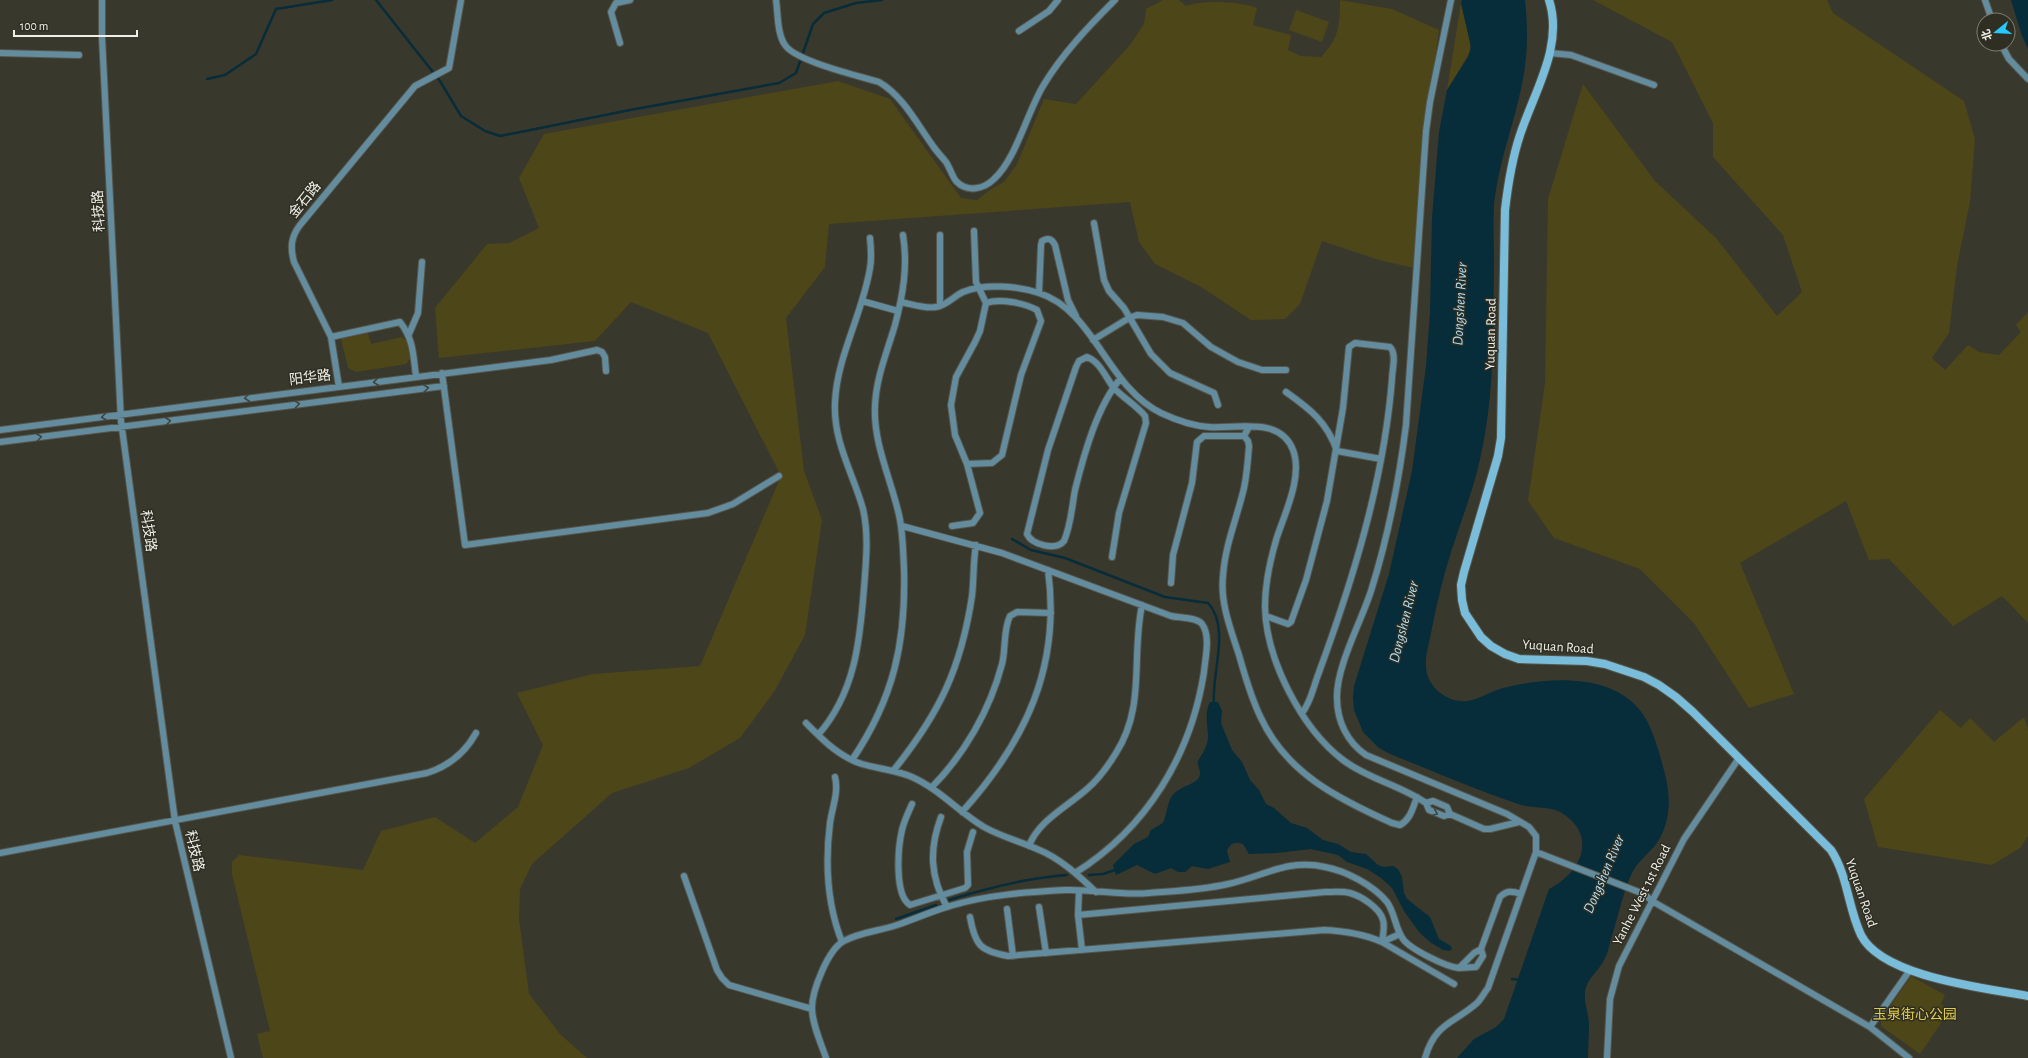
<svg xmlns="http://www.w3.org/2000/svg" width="2028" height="1058" font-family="'Alegreya Sans','Noto Sans SC',sans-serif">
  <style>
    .green { fill: #4d4619 }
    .water { fill: #072c3a }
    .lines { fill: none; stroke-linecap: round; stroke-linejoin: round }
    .stream { stroke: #072c3a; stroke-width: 2.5 }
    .street-casing { stroke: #56554b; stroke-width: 8 }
    .secondary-casing { stroke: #56554b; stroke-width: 10 }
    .street { stroke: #638d9f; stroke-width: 6 }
    .secondary { stroke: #79bdda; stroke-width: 8 }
    .oneway { stroke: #3c4642 }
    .labels { text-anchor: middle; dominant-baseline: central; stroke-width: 3; stroke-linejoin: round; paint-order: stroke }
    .street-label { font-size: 14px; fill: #efefe8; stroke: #2f2e23 }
    .park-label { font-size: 14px; fill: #e1cc49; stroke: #2f2e23 }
    .water-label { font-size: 15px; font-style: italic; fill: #addff5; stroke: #2f2e23 }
  </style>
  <rect width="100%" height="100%" fill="#39382d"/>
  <path class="green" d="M1163 0H1179L1186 6C1205 0 1236 1 1257 8L1253 25 1291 35 1288 50 1301 56 1321 57C1339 38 1340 25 1340 0L1392 9 1439 30 1422 154 1414 268 1379 260 1322 241 1300 304 1285 319 1251 320 1201 287 1155 264 1139 242 1130 202 829 224 825 267 786 318 804 471 822 520 805 635 774 692 740 738 689 768 612 793 532 864 520 889 519 919 529 994 560 1034 587 1058H263L257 1034 270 1031 232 874V862L239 855 363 870 381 831 435 817 475 843 518 807 543 745 517 693 593 674 700 666 781 476 708 333 631 302 595 341 439 358 435 308 487 244 509 243 539 228 519 178 544 134 838 81 890 99 961 198 977 200 991 189 1004 182 1017 164 1044 99 1076 104 1130 45 1144 24 1146 9Z
    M1593 0H1827L1833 13 1964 101 1975 139 1970 202 1957 266 1949 333 1932 358 1945 370 1968 345 1979 352 1999 355 2021 332 2016 325 2028 312V623L2002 596 1953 626 1889 559 1869 560 1846 501 1740 563 1794 694 1749 708 1694 623 1640 569 1554 538 1528 501 1545 383 1548 199 1583 84 1655 181 1716 238 1777 316 1802 292 1783 235 1713 157V123L1672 42Z
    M1461 3 1470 42V52L1447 90Z
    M1296 10 1329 22 1322 42 1289 30Z
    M368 333 371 344 402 337 407 341 410 359 406 364 356 372 348 368 341 339Z
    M1940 710 1961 728 1970 718 1994 742 2024 717 2028 729V836L2020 848 1992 865 1878 847 1864 799Z
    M1911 976 1945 995 1941 1004 1950 1010 1920 1054 1881 1026V1020Z"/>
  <path class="water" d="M1462 0H1525C1528 29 1528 56 1522 84 1514 125 1498 163 1494 205 1493 225 1494 244 1494 264 1493 329 1495 395 1480 459 1473 491 1461 521 1451 552 1443 577 1437 603 1432 628 1430 640 1425 655 1426 667 1427 687 1447 703 1467 701 1479 700 1490 691 1503 688 1546 677 1613 672 1642 713 1650 724 1654 737 1658 749 1667 780 1676 807 1660 838 1653 851 1638 860 1632 873 1623 891 1617 922 1610 942 1609 948 1607 955 1604 960 1599 970 1590 976 1586 987 1582 1000 1589 1012 1589 1025 1589 1036 1588 1047 1588 1058H1457L1474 1039 1496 1027 1504 1019 1549 889C1579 874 1598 839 1565 815 1552 805 1535 809 1521 805 1476 790 1433 771 1390 754L1379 748 1363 732 1354 710 1353 698 1354 686 1389 574 1412 471 1426 366 1430 313 1432 218 1439 132 1447 90 1468 57 1471 47 1461 3Z
    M2011 0H2028V49L2022 36Z
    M1210 702H1218L1222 711 1221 723 1232 750 1242 762 1250 780 1259 790 1266 804 1274 808 1291 823 1307 828 1323 840 1338 844 1351 852 1366 854 1378 865 1384 867 1393 866 1398 869 1402 877 1404 893 1407 899 1430 917 1439 939 1451 946 1452 949 1449 951 1443 950 1430 942 1419 932 1404 911 1392 888 1381 878 1367 869 1347 862 1338 855 1311 849 1277 853 1249 854 1243 844C1235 841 1230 843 1227 851L1230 862 1208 869 1192 866 1185 872H1178L1171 868 1155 874 1137 865 1116 875 1113 865 1134 844 1148 837 1151 830 1163 823C1167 814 1167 804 1172 796 1181 784 1200 785 1200 773 1200 768 1197 765 1198 761 1202 754 1208 746 1208 737 1208 726 1204 713 1210 702Z"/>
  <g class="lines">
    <path class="stream" d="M376 0 440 81 461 116 485 131 500 136 630 110 779 83 796 73 813 24 824 13 856 3 882 0
      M207 79 225 75 256 54 276 9 332 0
      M1012 539 1031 550 1065 558 1165 597 1208 603C1231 628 1211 674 1214 704
      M1089 875 1103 874 1118 869
      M949 900C987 888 1027 878 1067 875
      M896 919 936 905
      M1512 979 1521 980"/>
    <g class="street-casing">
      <path id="street" d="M102 0V37L121 421 175 821 231 1058
        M776 0C778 13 777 34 785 45 795 61 859 76 879 82 903 96 917 124 933 146 937 152 942 157 946 162 950 168 952 176 956 181 967 193 984 189 994 179 1016 159 1027 113 1043 86 1062 54 1089 26 1115 0
        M1985 0 1992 20
        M1019 31 1049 11 1058 0
        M620 43 611 12 616 3 630 0
        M2001 44 2009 59 2028 79
        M0 53 79 55
        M1550 53 1571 55 1654 85
        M1094 223 1104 280 1109 291 1124 308 1151 354 1170 373 1214 393 1218 405
        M940 235V306
        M1039 293 1041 245 1042 241C1048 237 1052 239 1055 245L1068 300 1076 316
        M862 301 898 311
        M901 302C911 304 925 309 936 307 946 306 954 296 963 292 984 283 1018 286 1039 293 1095 311 1107 387 1161 413 1176 420 1193 426 1209 427 1236 429 1280 416 1293 450 1303 476 1285 513 1277 537 1270 560 1265 583 1265 607 1266 659 1301 728 1343 760 1368 779 1400 785 1426 803
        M409 334 418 313 422 262
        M331 337 400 322C414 340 413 355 416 376
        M1093 340 1129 318 1137 315 1163 317 1183 323 1211 347 1238 362 1262 370H1286
        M442 373 465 545 708 513 733 504 779 476
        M339 387 331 337 294 262C290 247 291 237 300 225L415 86 449 68 461 0
        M1286 392C1310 409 1327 422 1337 451L1381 459
        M1249 427 1244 436 1248 441 1249 446C1248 460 1247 474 1244 488 1237 518 1225 545 1223 576 1220 603 1231 630 1239 655 1245 676 1251 698 1261 718 1287 774 1339 799 1392 823L1400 825C1411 819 1413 807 1417 797
        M0 430 551 360 597 350 602 352 605 357 606 371
        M0 442 444 386
        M967 464 992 463 1002 455 1021 375 1041 321 1037 310C1024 303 1000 298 986 303
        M902 526 1002 553 1171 616C1179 618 1197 617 1202 624 1211 636 1205 659 1204 672 1191 755 1147 828 1075 873
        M952 526 973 523 980 513 967 464 955 435 951 405 956 377 975 342 980 331 986 303 976 282 974 231
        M1112 557 1119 513 1146 423 1145 416C1136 405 1123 398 1113 387 1105 376 1100 362 1087 357L1079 361 1076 367 1048 450 1027 534C1032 545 1056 551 1064 541 1071 525 1072 506 1075 490 1084 454 1097 407 1120 379
        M1171 583 1173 555 1192 483 1197 442 1204 436H1244
        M1266 616 1288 624 1291 622 1306 580 1327 501 1343 408 1349 347 1355 343 1390 347C1397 354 1392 370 1392 379 1384 480 1353 580 1318 675 1313 688 1311 702 1302 713
        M806 723C823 740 839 757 862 764 878 769 896 770 912 777 939 789 959 812 984 827 1002 837 1019 841 1037 849 1060 858 1079 876 1096 892
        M818 735C855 693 860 641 864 588 866 562 869 535 863 509 853 473 833 442 835 402 837 356 863 313 870 268 872 258 871 248 870 238
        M852 760C894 698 906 642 904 569 903 551 903 532 899 515 891 479 873 443 875 406 876 378 887 352 895 325 903 295 908 266 903 235
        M893 771C939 714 961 669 972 596 974 579 973 562 976 545
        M835 777C839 792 832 808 830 823 825 863 827 904 842 942
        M931 788C964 755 990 710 1002 664 1006 649 1003 630 1010 616L1017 612 1051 613
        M912 804C908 813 904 821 902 830 898 847 894 895 910 905L965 888 968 885 967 852 973 832
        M962 812C1026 741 1061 666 1048 570
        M1450 814 1444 816 1429 810 1426 803 1433 801 1447 807 1450 814 1484 829H1490L1519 822
        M941 817C929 849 930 877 947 907
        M1029 846C1038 821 1068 806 1087 789 1099 779 1108 766 1116 753 1146 706 1131 657 1142 605
        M1536 852 1644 894 1652 901 1870 1027 1909 1058
        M0 853 427 773C449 766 465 753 476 733
        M684 876 717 970 722 978 729 985 812 1009
        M1079 891 1078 915 1082 950
        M1039 907 1046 953
        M1007 909 1013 956
        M1078 915 1325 892C1333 892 1342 891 1350 893 1361 896 1380 908 1383 920 1385 927 1383 935 1382 942L1400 934
        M970 917C975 945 980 951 1008 956L1324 930C1344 931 1364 934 1382 942L1454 984
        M1481 949 1474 953 1459 968 1476 967 1483 956 1481 949 1500 897C1507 890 1512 891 1521 894
        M1870 1027 1910 970
        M826 1058C821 1043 812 1024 812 1008 812 991 828 949 844 941 860 932 880 931 897 925 915 919 932 911 950 906 986 895 1027 892 1065 890 1093 889 1121 896 1149 893 1175 891 1202 890 1228 884 1262 877 1288 858 1325 867 1346 871 1373 885 1387 902 1395 913 1395 928 1403 939 1410 949 1446 967 1459 968
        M1425 1058C1435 1023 1453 1024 1477 1003 1481 999 1484 993 1488 988L1536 852V836L1529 827 1507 814 1366 755C1347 742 1337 721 1337 698 1336 667 1361 622 1371 591 1388 537 1399 481 1406 425L1426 131 1430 102 1451 0
        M1607 1058 1610 999 1619 966 1684 839 1739 758"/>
    </g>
    <g class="secondary-casing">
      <path id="secondary" d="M1549 0C1564 46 1534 92 1520 135 1512 159 1508 184 1505 210L1501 438 1498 456 1464 572 1461 585 1462 600 1465 613 1481 637 1491 646 1505 654 1519 659 1587 661 1605 664 1644 677 1659 685 1676 697 1693 712 1831 850C1848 876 1848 908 1861 935 1882 977 1985 988 2028 996"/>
    </g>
    <use href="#street" class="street"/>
    <use href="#secondary" class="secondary"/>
  </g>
  <defs><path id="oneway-chevron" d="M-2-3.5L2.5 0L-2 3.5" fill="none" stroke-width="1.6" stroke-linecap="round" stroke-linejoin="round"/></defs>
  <g class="oneway">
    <use href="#oneway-chevron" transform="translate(376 382) rotate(172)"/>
    <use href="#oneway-chevron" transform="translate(426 388) rotate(-7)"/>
    <use href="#oneway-chevron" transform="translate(247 398) rotate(173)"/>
    <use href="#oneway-chevron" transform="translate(297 404) rotate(-7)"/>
    <use href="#oneway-chevron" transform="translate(104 417) rotate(173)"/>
    <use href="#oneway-chevron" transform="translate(168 421) rotate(-7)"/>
    <use href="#oneway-chevron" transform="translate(39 437) rotate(-7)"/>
    <use href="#oneway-chevron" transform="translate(1435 813) rotate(23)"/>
  </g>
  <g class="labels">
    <g class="street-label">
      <text transform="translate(305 200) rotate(-51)">金石路</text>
      <text transform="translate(99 211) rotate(-93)">科技路</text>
      <text transform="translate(1491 334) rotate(-89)">Yuquan Road</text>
      <text transform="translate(310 378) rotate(-7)">阳华路</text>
      <text transform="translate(148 531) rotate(82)">科技路</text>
      <text transform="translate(1558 647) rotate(4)">Yuquan Road</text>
      <text transform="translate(194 851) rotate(77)">科技路</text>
      <text transform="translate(1861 893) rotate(71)">Yuquan Road</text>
      <text transform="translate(1642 895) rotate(-63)">Yanhe West 1st Road</text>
    </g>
    <g class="park-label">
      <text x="1915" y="1015">玉泉街心公园</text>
    </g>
    <g class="water-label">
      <text transform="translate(1460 304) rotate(-87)">Dongshen River</text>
      <text transform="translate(1404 622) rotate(-76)">Dongshen River</text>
      <text transform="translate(1604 874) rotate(-67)">Dongshen River</text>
    </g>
  </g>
  <g transform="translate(1996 32) rotate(252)"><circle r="19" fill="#2f2e23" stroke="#7c7b72"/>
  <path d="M0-3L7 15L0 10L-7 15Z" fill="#25c9fe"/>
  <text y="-6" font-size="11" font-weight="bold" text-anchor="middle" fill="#efefe8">北</text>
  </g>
  <path d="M14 30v6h123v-6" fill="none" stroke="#efefe8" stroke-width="2"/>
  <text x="20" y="30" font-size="12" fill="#efefe8" stroke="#2f2e23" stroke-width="3" paint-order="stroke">100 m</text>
</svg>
